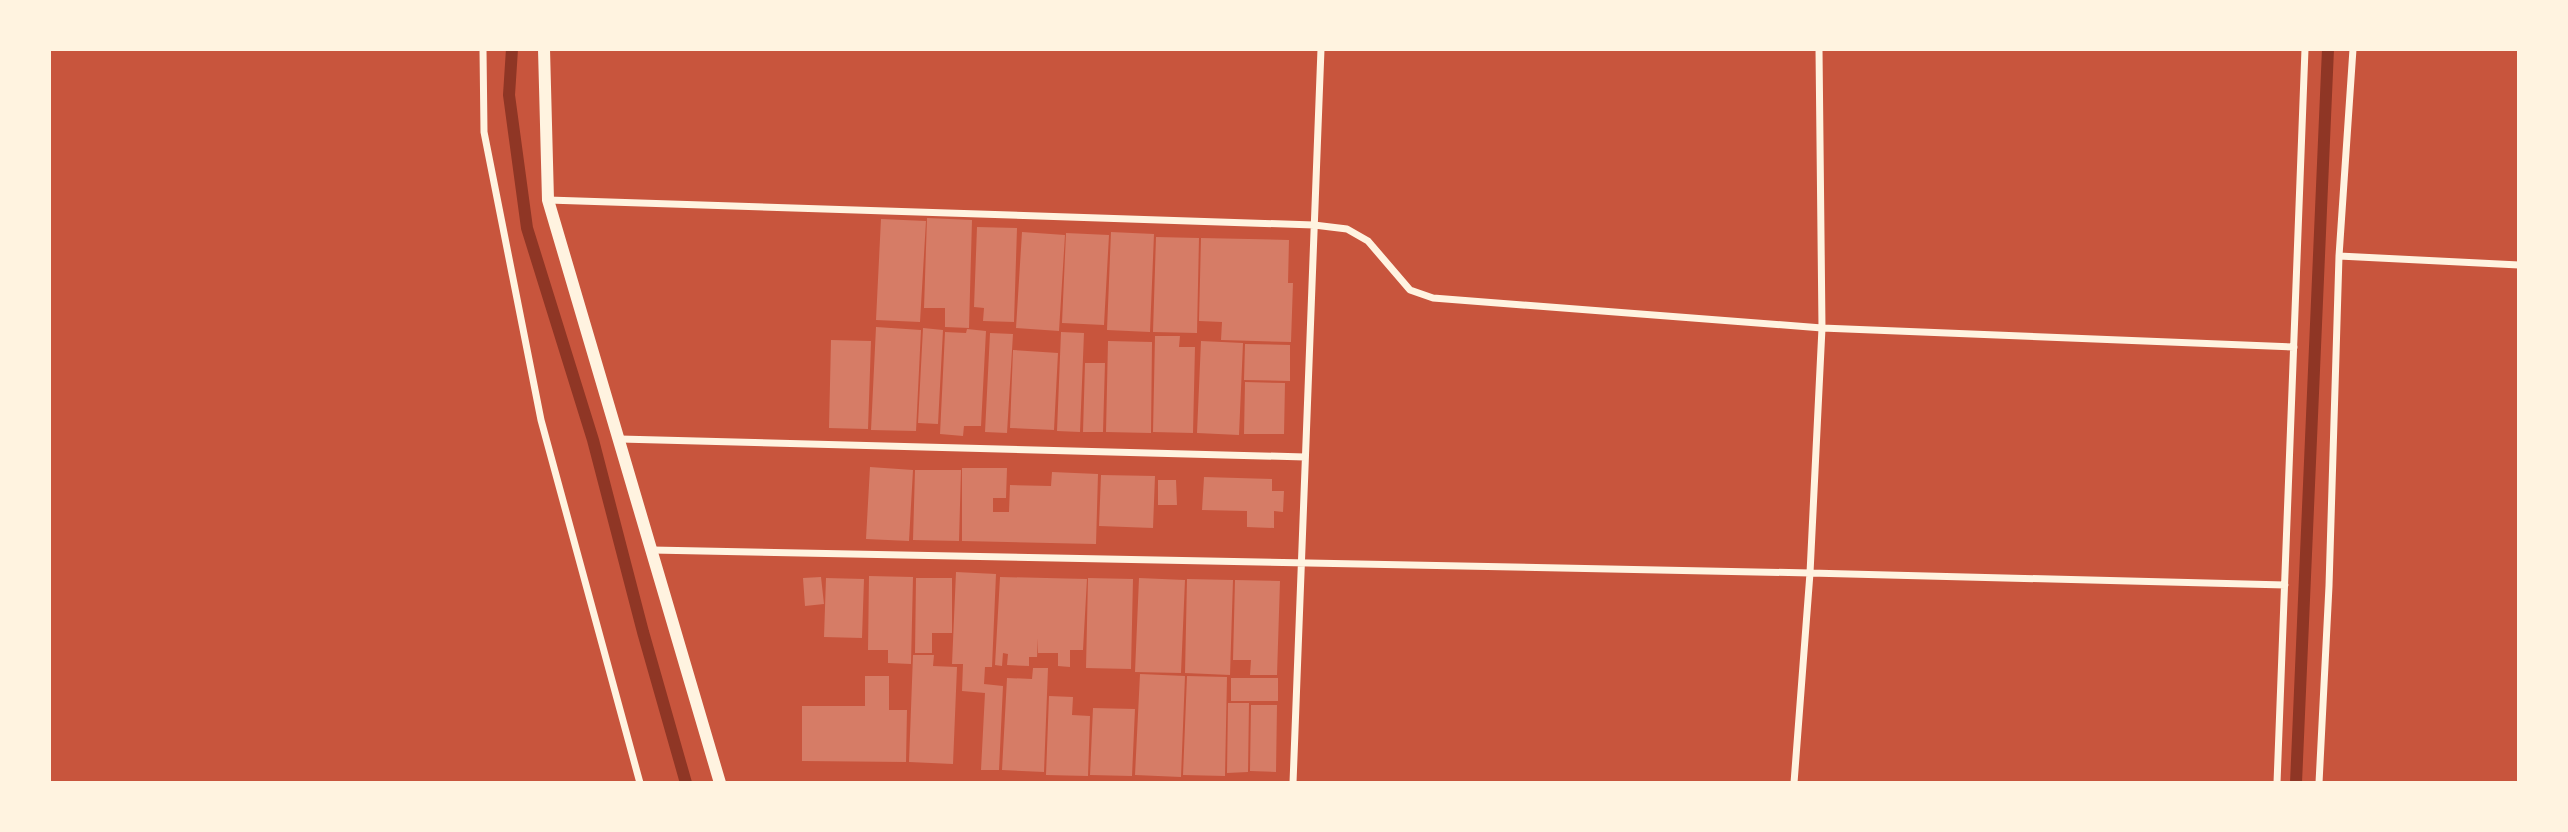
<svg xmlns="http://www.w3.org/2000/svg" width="2568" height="832" font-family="Signika,sans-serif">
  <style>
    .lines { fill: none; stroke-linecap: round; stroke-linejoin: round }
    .stream { stroke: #8f3625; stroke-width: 12 }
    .building { fill: #d67c66 }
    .minor { stroke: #fff3e0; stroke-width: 7 }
    .tertiary { stroke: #fff3e0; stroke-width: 12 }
  </style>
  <rect width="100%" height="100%" fill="#c8553d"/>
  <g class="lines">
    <path class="stream" d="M512 49 509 95 527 228 593 440 643 632 686 783
      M2296 783 2328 49"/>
  </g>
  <path class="building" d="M927 218 972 220 969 328 945 327V308H924Z
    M881 219 926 221 920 322 876 320Z
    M977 227 1017 228 1014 322 983 321 984 308 974 307Z
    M1022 232 1065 235 1059 331 1016 328Z
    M1111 232 1154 234 1150 332 1107 330Z
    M1066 233 1109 235 1104 325 1062 323Z
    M1156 237 1199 238 1197 333 1153 332Z
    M1201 238 1289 240 1288 283H1293L1291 342 1221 340 1222 322 1199 321Z
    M876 327 921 330 916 431 871 430Z
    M923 328 943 330 938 424 918 423Z
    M967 329 986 331 981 426H964L963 436 940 434 945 332 966 333Z
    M1061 332 1084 333 1080 432 1057 431Z
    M990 333 1013 334 1007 433 985 432Z
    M1155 336H1180L1179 347H1195L1193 433 1153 432Z
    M831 340 871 341 868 429 829 428Z
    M1108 341 1152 342 1151 433 1106 432Z
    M1201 341 1243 343 1239 435 1197 433Z
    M1245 344 1290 345V381L1244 380Z
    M1013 350 1058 353 1054 430 1010 428Z
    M1085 363H1105L1103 432H1083Z
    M1245 382 1285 383 1284 434H1244Z
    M870 467 913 470 909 541 866 539Z
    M962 468H1007L1006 498H993V512H1009L1010 485 1051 486 1052 472 1098 474 1096 544 962 541Z
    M915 470H961L959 541 913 540Z
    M1101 475 1155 476 1153 528 1099 526Z
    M1204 477 1272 479V491H1284L1283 512 1274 511V528L1247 527V511L1202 510Z
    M1158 480H1176L1177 505H1158Z
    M956 572 996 574 992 667H985L984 684 1003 686 999 770H981L985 693 962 691 963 664H952Z
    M869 576 913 577 911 664 888 663V650H868Z
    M821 577 824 604 805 606 803 578Z
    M1000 577 1087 579 1083 650H1070V667L1058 666V653H1038V638L1037 657H1029V666L1007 665 1008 654 1003 653 1002 666 995 665Z
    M826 578 864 579 862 638 824 637Z
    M916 578H952V633H932V653H915Z
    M1088 578 1133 579 1131 669 1086 668Z
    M1139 578 1185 580 1181 673 1135 672Z
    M1187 579 1233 580 1230 675 1185 673Z
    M1235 580 1280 581 1277 675H1250L1251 660H1233Z
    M913 655H934L933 666 957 667 953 764 909 762Z
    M1033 668H1048L1044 772 1002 770 1007 678 1032 679Z
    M1140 674 1185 676 1181 777 1135 775Z
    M865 676H889V710H907L906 762 802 761V706H865Z
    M1187 676 1227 677 1225 776 1183 775Z
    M1231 678H1278V701H1231Z
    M1049 696 1073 697 1072 715 1090 716 1088 776 1046 775Z
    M1228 703H1249L1248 772 1227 773Z
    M1251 705H1277L1276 772 1250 771Z
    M1093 708 1135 709 1132 776 1090 775Z"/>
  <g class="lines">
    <path class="minor" d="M483 49 484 132 541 420 640 783
      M548 200 1314 225 1347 229 1368 241 1410 290 1433 298 1822 328 2294 347
      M2339 256 2519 265
      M620 439 1305 457
      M652 550 1810 573 2285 585
      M1293 783 1321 49
      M1794 783 1810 573 1822 328 1819 49
      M2277 783 2305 49
      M2319 783 2329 586 2339 256 2353 49"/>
    <path class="tertiary" d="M544 49 548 200 720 783"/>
  </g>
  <rect width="2568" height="832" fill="none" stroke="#fff3e0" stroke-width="102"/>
</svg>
